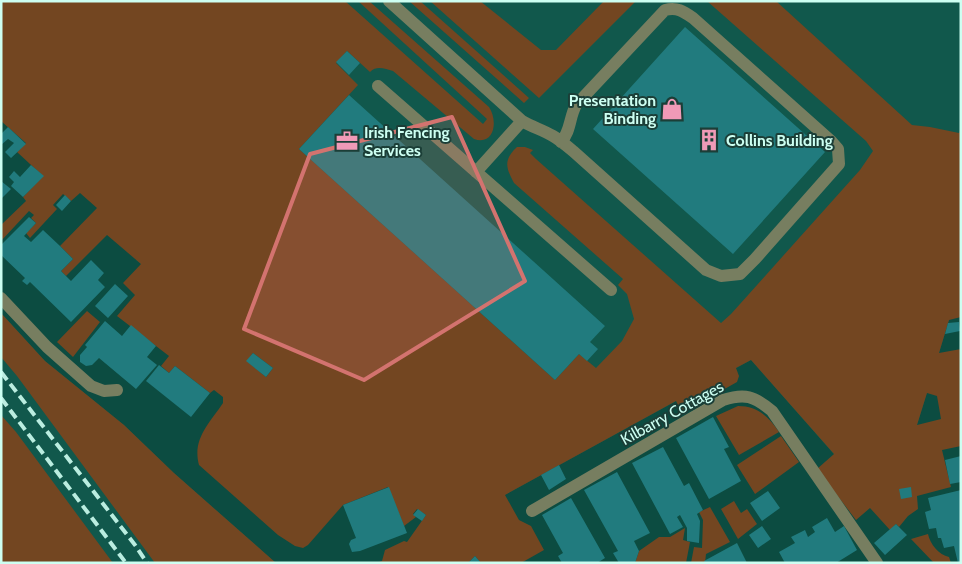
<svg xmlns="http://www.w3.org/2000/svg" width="962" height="564" font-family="Cabin,sans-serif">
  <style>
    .built { fill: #11584c }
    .green { fill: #734621; fill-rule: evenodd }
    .building { fill: #217b7e }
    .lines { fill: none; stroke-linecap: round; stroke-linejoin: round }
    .service { stroke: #777e60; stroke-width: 12 }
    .minor { stroke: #777e60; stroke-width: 12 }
    .rail { stroke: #baede0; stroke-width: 4; stroke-dasharray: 10 5; stroke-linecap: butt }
    .marked { fill: #d3736f; fill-opacity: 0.2; stroke: #d3736f; stroke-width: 4; stroke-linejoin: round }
    .labels { text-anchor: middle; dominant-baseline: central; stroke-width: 4; stroke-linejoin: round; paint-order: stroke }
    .poi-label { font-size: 16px; font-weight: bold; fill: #cdfff2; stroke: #1b3e37; text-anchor: start }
    .street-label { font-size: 16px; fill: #cdfff2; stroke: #1b3e37 }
  </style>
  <rect width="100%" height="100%" fill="#0c4c41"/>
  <path class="built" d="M1 1H961V281L889 517 751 360 448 526 273 368 253 353 242 349 136 260 144 250 1 121Z
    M1 313 45 361 124 425 174 473 276 563H1Z"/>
  <path class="green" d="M1 1H345L483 124 487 119 358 1H369L489 107C498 120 495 146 474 139L393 71C385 69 377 65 370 72L347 51 336 63 358 85 299 149 555 380 579 354 596 368 622 341 634 319 627 294 618 285 623 279 514 183C506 168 503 160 517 147H525L533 150 530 153 536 159 721 323 731 314 860 170 873 151 866 141 707 1H776L912 125 930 127 959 133 961 129V317L949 320 939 353 961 349V446L942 450 951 487 917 496 918 509 908 516 899 527 896 524 890 530 870 508 856 520 817 469 834 454 751 360 736 368 739 376 737 382 682 413 676 401 505 495 519 520 531 526 544 550 521 563H481L475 556 468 563H376L382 561 385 550 404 541 407 542 426 515 417 509 413 514 416 517 404 526 388 487 343 505 308 545 303 548 295 546 278 535 199 465C192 439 209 424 223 403V397L214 390 210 393 175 366 169 373 161 366 169 356 117 316 135 295 123 283 141 264 107 235 66 276 61 271 73 259 60 246 97 208 80 193 71 201 63 194 53 205 57 209 30 238 26 233 36 223 31 218 34 215 29 211 1 241V225L26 201 23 197 43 176 17 152 26 143 1 121ZM253 353 273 368 266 377 247 361ZM927 393 937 396 941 419 917 425Z
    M409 1H420L529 98 524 103Z
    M430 1H480L541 50H556L604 1H636L539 98Z
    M87 311 100 322 73 357 57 342Z
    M1 313 45 361 124 425 174 473 276 563H155L17 376 1 357Z
    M738 406C757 406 768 416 779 432L739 455 716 416Z
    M1 415 16 432 113 563H1Z
    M781 436 799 462 755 494 737 465Z
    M734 501 741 513 747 509 757 524 738 539 721 509Z
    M710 507 730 542 706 554 705 563H691L694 547 702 548 703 520 699 512Z
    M685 528 683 540 690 542 686 563H635L639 551 659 537H670Z
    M928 534C930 544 939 555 949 557L951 563H934L911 539Z"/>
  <path class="building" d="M685 27 825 152 733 254 593 129Z
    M347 51 360 63 349 75 336 62Z
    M349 95 605 326 590 342 598 349 587 361 579 354 555 380 299 149Z
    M8 127 26 144 11 158 5 152 14 143 8 139 1 145V134Z
    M31 165 44 176 23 197 11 186 14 182 9 177 14 171 20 177Z
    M1 181 11 189 1 199Z
    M65 195 71 201 62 211 56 205Z
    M29 217 36 223 24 236 31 242 43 230 60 246 73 259 61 271 71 281 91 260 104 273 98 280 105 287 71 322 30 282 27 285 22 281 25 278 1 255V245Z
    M115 284 128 296 108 318 95 306Z
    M105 321 122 336 131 325 156 346 147 357 157 365 136 389 99 358 92 365 86 366 80 362V355L87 347 85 345Z
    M959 322 960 331 945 334 948 323Z
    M253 353 273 368 266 377 246 361Z
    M159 365 169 373 175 366 210 393 191 417 146 381Z
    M713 417 729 447 724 449 741 481 709 499 676 438Z
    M663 447 684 486 689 483 703 510 697 514 700 521 699 543 687 541V528L680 515 677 517 683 527 670 534 632 463Z
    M961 456V482L950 484 945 460Z
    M559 465 566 479 549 490 541 475Z
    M617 472 650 533 634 541 639 551 635 563H619L613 553 618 551 584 490Z
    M389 487 407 533 360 551 352 552 349 544 351 540 356 538 343 505Z
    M911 487 912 497 901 499 899 489Z
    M961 490V563H958L954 546 944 548 941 538H938L936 528 929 529 925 512 931 510 928 498Z
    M768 491 780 508 762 521 750 503Z
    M571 498 605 558 597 563H562L558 556 563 553 542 515Z
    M418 509 426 515 422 521 413 515Z
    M827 518 835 532 844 526 857 550 836 563H785L779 552 795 543 791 537 805 530 808 537 815 532 812 527Z
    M896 524 907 535 885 555 874 543Z
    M762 526 771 539 758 548 749 535Z
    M737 543 747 563H705L704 561Z
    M475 556 481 563H468Z"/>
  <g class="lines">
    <path class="service" d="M389 1 522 121C532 127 543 130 553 136 560 140 567 146 573 151L706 270 721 276 740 274 755 259 839 164 838 149 831 141 693 18C683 11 677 7 665 10L576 105C569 118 571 131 561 142
      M378 86 611 290
      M476 172 522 121"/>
    <path class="minor" d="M1 298 47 347 91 386 104 391 117 390
      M532 511 723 400C745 393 754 396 772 411L877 563"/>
    <path class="rail" d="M1 372 135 545 147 563
      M1 398 126 563"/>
  </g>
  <path class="marked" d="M452 117 525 281 364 380 244 329 310 154Z"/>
  <defs>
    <g id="shop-bare" transform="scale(1.725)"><path d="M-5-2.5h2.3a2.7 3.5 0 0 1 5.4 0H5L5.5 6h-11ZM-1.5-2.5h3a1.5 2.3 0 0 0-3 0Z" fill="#f09ab7" stroke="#1b3e37" stroke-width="2.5" paint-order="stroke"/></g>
    <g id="building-bare" transform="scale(1.725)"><path d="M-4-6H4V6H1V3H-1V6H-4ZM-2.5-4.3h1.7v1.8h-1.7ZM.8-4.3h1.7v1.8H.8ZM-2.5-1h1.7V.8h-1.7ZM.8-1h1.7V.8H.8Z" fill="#f09ab7" stroke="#1b3e37" stroke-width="2.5" paint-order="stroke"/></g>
    <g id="office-bare" transform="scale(1.725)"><path d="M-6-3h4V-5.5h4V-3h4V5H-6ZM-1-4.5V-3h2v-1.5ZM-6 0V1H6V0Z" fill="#f09ab7" stroke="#1b3e37" stroke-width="2.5" paint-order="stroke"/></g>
  </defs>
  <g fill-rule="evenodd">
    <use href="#shop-bare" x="672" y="109"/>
    <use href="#building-bare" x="709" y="140"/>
    <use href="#office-bare" x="347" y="141"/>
  </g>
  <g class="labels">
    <g class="poi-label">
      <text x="656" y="100" text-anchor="end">Presentation<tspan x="656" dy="18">Binding</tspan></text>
      <text x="364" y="132">Irish Fencing<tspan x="364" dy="18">Services</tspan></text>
      <text x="726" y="140">Collins Building</text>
    </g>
    <g class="street-label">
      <text transform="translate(672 413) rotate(-29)">Kilbarry Cottages</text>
    </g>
  </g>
  <rect width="962" height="564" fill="none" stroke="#cdfff2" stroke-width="5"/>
</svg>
